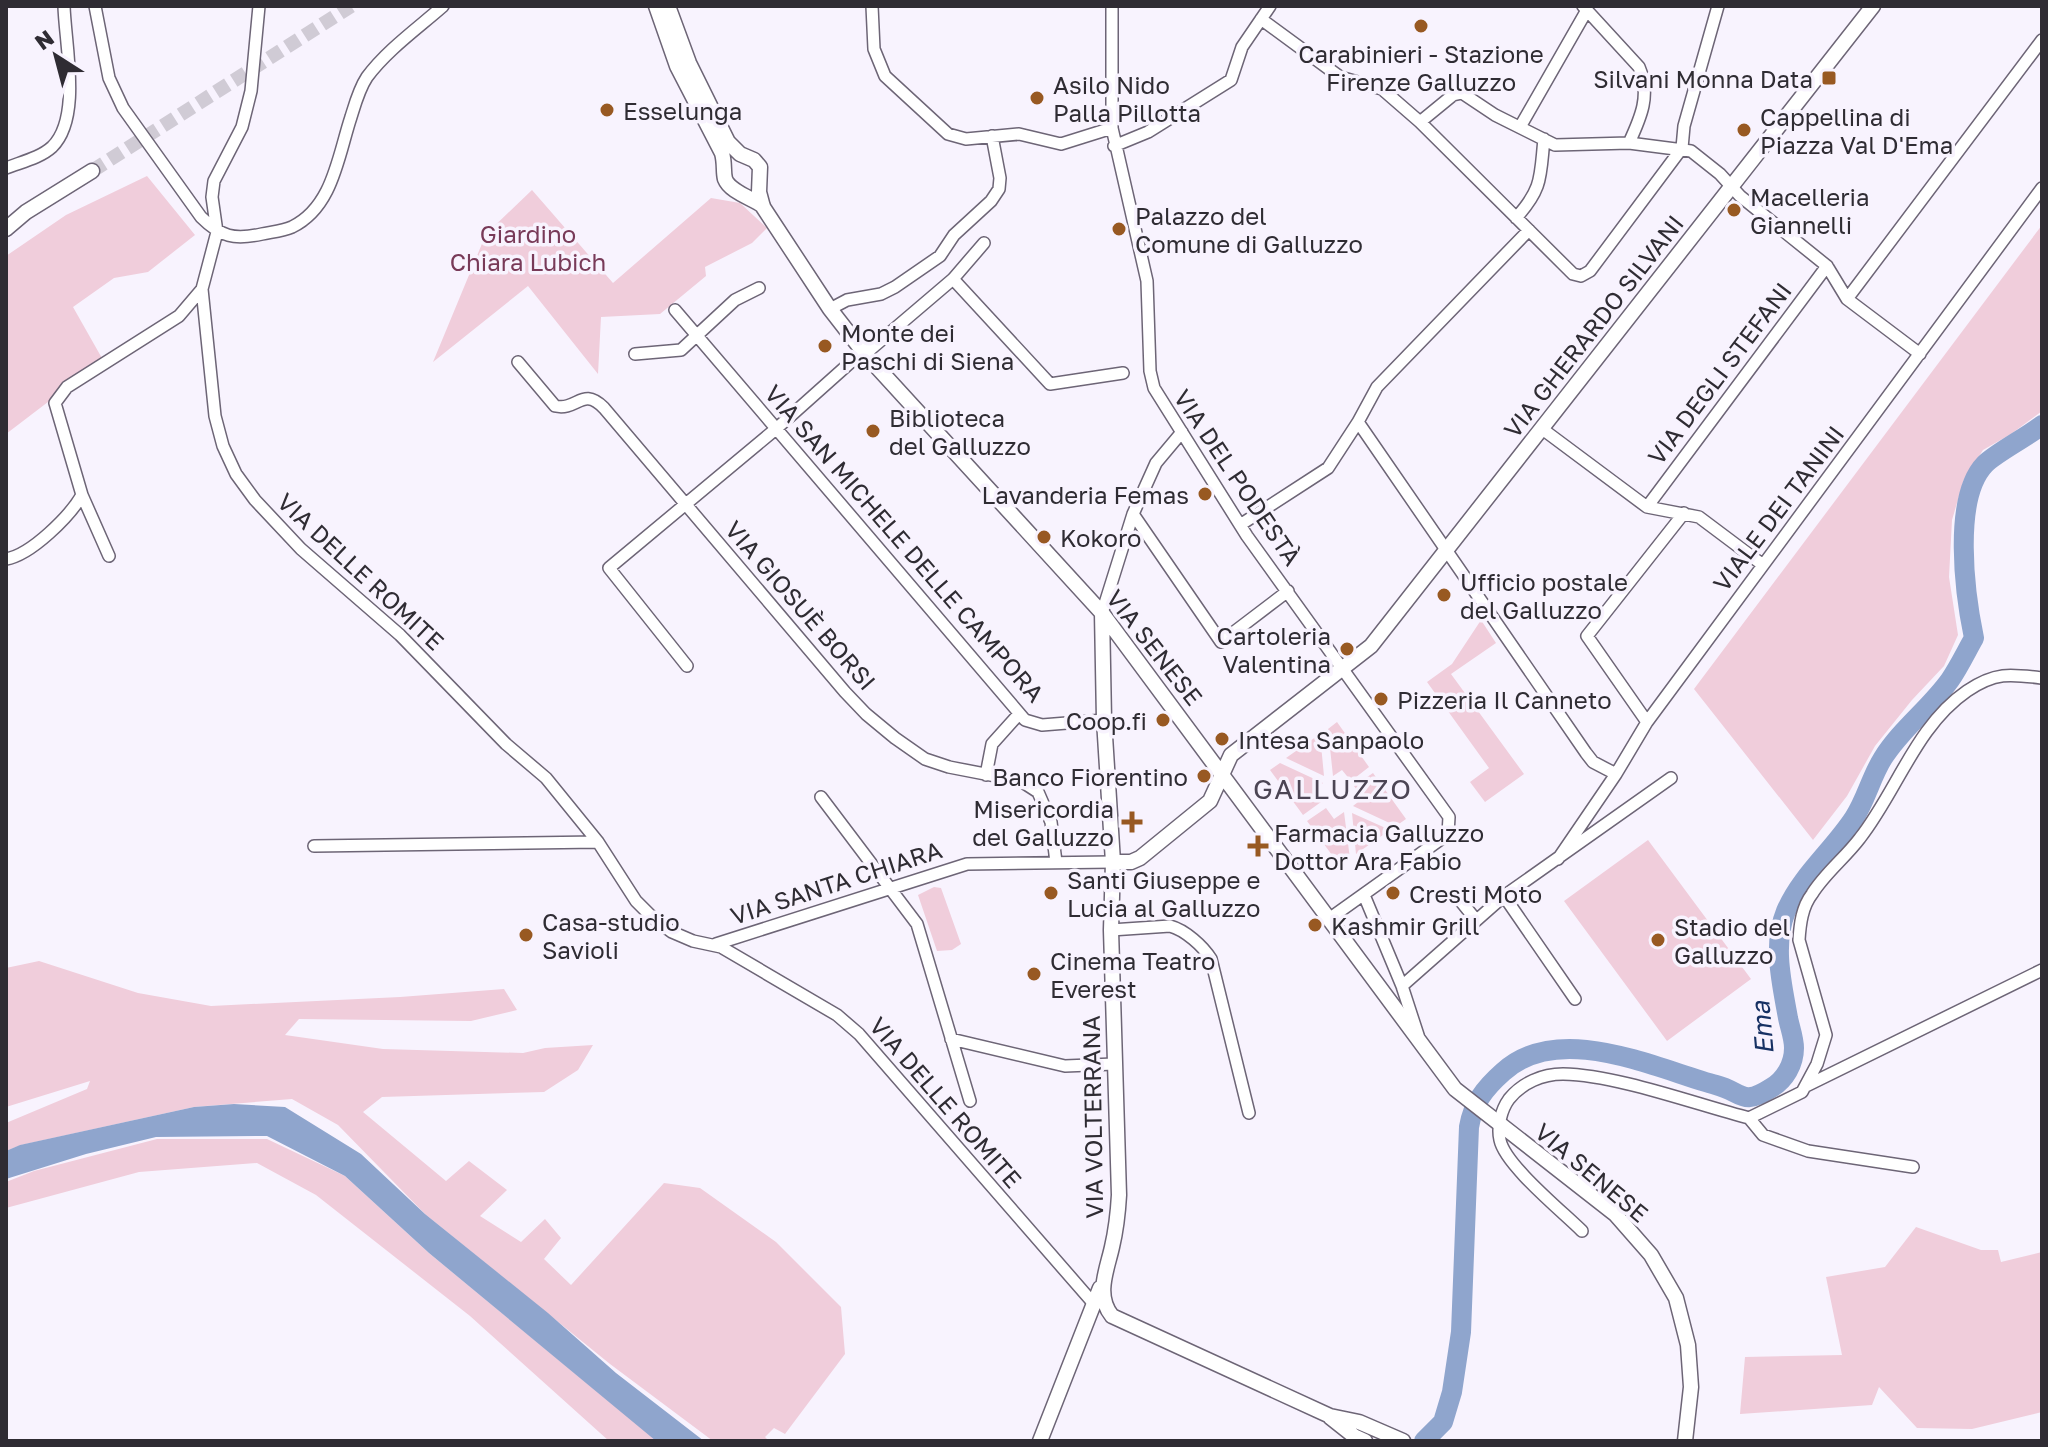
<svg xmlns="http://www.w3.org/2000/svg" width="2048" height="1447" font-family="'Golos Text',sans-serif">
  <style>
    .green { fill: #f0cddb }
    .water { fill: #8fa5cd }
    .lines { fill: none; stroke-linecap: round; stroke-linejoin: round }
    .river { stroke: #8fa5cd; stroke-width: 20 }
    .major-tunnel { stroke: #d0cbd5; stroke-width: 14; stroke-dasharray: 14 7; stroke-linecap: butt }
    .minor-casing { stroke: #6d6576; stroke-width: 14 }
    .major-casing { stroke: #6d6576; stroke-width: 17 }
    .minor { stroke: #fff; stroke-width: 11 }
    .major { stroke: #fff; stroke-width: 14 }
    .poi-dot { fill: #985922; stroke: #f8f3fe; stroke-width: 3 }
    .labels { text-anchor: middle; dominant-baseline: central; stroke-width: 7; stroke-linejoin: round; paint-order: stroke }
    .poi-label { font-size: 24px; fill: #2f2c33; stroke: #f8f3fe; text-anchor: start }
    .park-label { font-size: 24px; fill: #783a58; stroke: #f8f3fe }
    .street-label { font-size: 24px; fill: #2f2c33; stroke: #f8f3fe }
    .water-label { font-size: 26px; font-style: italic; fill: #173163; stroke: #f8f3fe }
    .quarter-label { font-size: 28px; letter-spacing: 2px; fill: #4c4554; stroke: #f8f3fe }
  </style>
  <rect width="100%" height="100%" fill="#f8f3fe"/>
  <path class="green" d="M147 176 195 235 148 272 114 278 73 307 103 360 6 434V256L66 215Z
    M532 190 613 283 711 198 740 203 767 228 752 243 705 267 706 276 660 314 601 317 598 374 528 286 433 362 486 234Z
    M2042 225V411L2011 434 1983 450 1964 479 1952 520 1949 577 1958 635 1944 666 1912 700 1875 746 1847 796 1813 840 1694 689Z
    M1481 620 1496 643 1451 674 1524 774 1485 802 1470 782 1489 768 1427 682 1452 664Z
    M1337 722 1369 767 1351 781 1342 770 1333 776 1328 729Z
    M1320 734 1324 776 1286 758Z
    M1280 763 1323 783 1313 790 1321 802 1303 815 1270 770Z
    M1373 773 1406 819 1396 826 1353 806 1363 798 1354 786Z
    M1326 808 1334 819 1344 812 1350 859 1340 866 1307 821Z
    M1352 813 1390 830 1356 854Z
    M1648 840 1751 979 1667 1041 1564 901Z
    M934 887 941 888 961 944 952 950 937 951 918 895Z
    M39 961 138 993 211 1006 400 997 504 989 517 1010 471 1021 299 1019 285 1035 383 1049 523 1053 545 1048 593 1045 578 1070 544 1092 382 1097 363 1112 446 1181 469 1161 507 1190 480 1216 521 1242 545 1219 561 1238 544 1259 571 1285 664 1183 700 1188 776 1242 841 1307 845 1354 785 1434 774 1428 765 1437 769 1441H713L610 1364 425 1214 338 1125 292 1099 194 1107 21 1145 6 1151V1123L87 1089 90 1081 6 1107V968Z
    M157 1139H267L345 1176 429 1253 657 1441H609L470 1316 316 1195 257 1163 139 1172 6 1208V1182L34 1171Z
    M1916 1227 1981 1250H1998L2001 1262 2042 1252V1412L1972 1429 1917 1428 1879 1387 1872 1405 1740 1414 1745 1357 1842 1355 1826 1277 1885 1267Z"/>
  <path class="water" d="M234 1104 285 1107 361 1154 425 1214 548 1313 616 1373 704 1441H656L429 1253 345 1176 267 1136 156 1137 86 1154 6 1179V1151L20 1145 194 1107Z"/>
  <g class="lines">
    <path class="river" d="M1424 1441 1443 1422 1452 1392 1461 1332 1469 1127C1473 1103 1485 1088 1503 1072 1559 1021 1654 1068 1716 1085 1743 1092 1741 1107 1771 1088 1785 1080 1794 1064 1794 1048 1794 1038 1790 1028 1788 1018 1782 984 1772 945 1786 911 1801 876 1833 850 1854 818 1866 800 1871 777 1883 758 1901 729 1930 708 1950 680 1959 667 1966 652 1974 638 1965 595 1952 498 1985 464 1996 453 2027 437 2042 425"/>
    <path class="major-tunnel" d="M92 171 351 6"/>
    <g class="minor-casing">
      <path id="minor" d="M95 6 109 78 123 108 201 217C221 237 234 240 262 234 271 232 283 231 292 227 333 207 338 156 351 117 355 104 359 89 367 77 387 50 418 28 443 6
        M259 6 251 91 242 127 214 181 212 197 217 232 202 289 215 416 223 446 236 474 255 500 301 549 400 635 506 744 546 778 598 842 636 901 653 918 672 932 693 941 721 947 837 1015 859 1034 1094 1304
        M872 6 874 49 885 76 948 134 966 139 1019 134 1061 144 1112 128
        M1112 6V128L1147 281 1150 371 1154 388 1247 536 1449 817 1448 834 1329 919
        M1583 6 1639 67C1651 95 1641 117 1629 143
        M1261 19 1340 77 1382 89 1420 122 1573 274 1581 276 1590 271 1682 148 1684 126 1718 6
        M1420 122 1453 95 1462 93 1495 115 1555 145 1629 143 1691 151 1720 174 1740 196 1827 266 1847 299 1920 354
        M1520 127 1587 10
        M1114 146 1148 132 1231 80 1242 47 1270 6
        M6 168C21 162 40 158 52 147 82 118 65 44 64 6
        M1516 218C1543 188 1540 177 1544 139
        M953 279 1050 384 1123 373
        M1847 299 2042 40
        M830 309 847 300 881 294 895 287 940 256 954 235 991 201 999 189 1000 178 992 136
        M675 310 1025 720 1042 725 1104 720
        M635 354 681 350 735 300 759 288
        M518 362 555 406C578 411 582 386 604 408L845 692 866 714 895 738 925 759 949 767 1021 781 1038 792 1051 822 1056 862
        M1358 422 1586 753 1593 762 1616 774
        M1541 428 1647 507 1699 517 1763 565
        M82 495 109 556
        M1647 507 1827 266
        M1133 514 1221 642 1288 591
        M1240 525 1328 468 1358 422 1377 387 1529 230
        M6 559C31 555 70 516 82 495L55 403 67 387 179 316 202 289
        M1102 613 1133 514 1156 463 1182 432
        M687 666 609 568 777 428 852 361 865 354 953 279 984 243
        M1647 722 1587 636 1684 513
        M986 775 992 744 1019 714
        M821 797 917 924 970 1101
        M314 846 598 842
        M1558 859 1616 774 1647 722 2042 188
        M1364 895 1402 986 1418 1035
        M1504 896 1575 999
        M1459 899 1476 920
        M1111 930 1170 926C1185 930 1203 946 1211 959L1249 1113
        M716 944 967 864 1113 862
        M1402 986 1504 896 1671 778
        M951 1039 1065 1066 1114 1064
        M1806 1086 2042 970
        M1749 1118 1763 1135 1808 1151 1913 1167
        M1582 1231C1563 1212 1505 1165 1500 1140 1497 1127 1501 1110 1509 1099 1522 1083 1542 1074 1563 1074 1617 1075 1695 1104 1749 1118L1802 1092 1817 1064 1826 1035 1799 940C1800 924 1802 907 1812 894 1825 873 1845 858 1860 838 1897 791 1916 726 1967 691 1995 672 2010 674 2042 678"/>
    </g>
    <g class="major-casing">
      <path id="major" d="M656 6 677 66 722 153C725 164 723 171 725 179 730 192 752 198 763 206
        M668 6 689 63 728 142 740 154 754 160 760 167 759 192 763 207 830 309 865 354 1102 613 1455 1089 1615 1214 1651 1255 1676 1298 1688 1345 1691 1387 1685 1441
        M6 229 26 212 92 171
        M1102 613 1104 720 1113 862 1111 930 1119 1195C1118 1213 1116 1230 1112 1247 1107 1270 1095 1295 1112 1316
        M1113 862H1131L1140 858 1210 801 1231 755 1371 646 1873 6
        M1112 1316 1330 1416 1359 1422 1403 1441
        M1330 1417 1354 1436 1365 1441
        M1040 1441 1100 1288"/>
    </g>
    <use href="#minor" class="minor"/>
    <use href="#major" class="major"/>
  </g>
  <g class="poi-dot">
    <circle cx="1421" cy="26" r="8"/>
    <rect x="1821" y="70" width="16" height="16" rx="4"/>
    <circle cx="1037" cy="98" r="8"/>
    <circle cx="607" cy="110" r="8"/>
    <circle cx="1744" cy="130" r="8"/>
    <circle cx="1734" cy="210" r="8"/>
    <circle cx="1119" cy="229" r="8"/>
    <circle cx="825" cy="346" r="8"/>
    <circle cx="873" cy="431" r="8"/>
    <circle cx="1205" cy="494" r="8"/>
    <circle cx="1044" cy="537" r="8"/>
    <circle cx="1444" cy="595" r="8"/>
    <circle cx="1347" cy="649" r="8"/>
    <circle cx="1381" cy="699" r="8"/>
    <circle cx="1163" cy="720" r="8"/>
    <circle cx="1222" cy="739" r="8"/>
    <circle cx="1204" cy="776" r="8"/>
    <path d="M1128 810h8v8h8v8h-8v8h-8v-8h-8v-8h8z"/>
    <path d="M1254 834h8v8h8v8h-8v8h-8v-8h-8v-8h8z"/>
    <circle cx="1051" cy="893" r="8"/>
    <circle cx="1393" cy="893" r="8"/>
    <circle cx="1315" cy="925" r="8"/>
    <circle cx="526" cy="935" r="8"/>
    <circle cx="1658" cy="940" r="8"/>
    <circle cx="1034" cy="974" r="8"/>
  </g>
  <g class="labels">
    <g class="poi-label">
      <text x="1421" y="53" text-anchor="middle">Carabinieri - Stazione<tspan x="1421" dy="28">Firenze Galluzzo</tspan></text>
      <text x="1813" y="78" text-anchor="end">Silvani Monna Data</text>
      <text x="1053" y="84">Asilo Nido<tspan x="1053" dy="28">Palla Pillotta</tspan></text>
      <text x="623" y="110">Esselunga</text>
      <text x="1760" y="116">Cappellina di<tspan x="1760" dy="28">Piazza Val D'Ema</tspan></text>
      <text x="1750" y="196">Macelleria<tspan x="1750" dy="28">Giannelli</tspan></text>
      <text x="1135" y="215">Palazzo del<tspan x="1135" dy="28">Comune di Galluzzo</tspan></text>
      <text x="841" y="332">Monte dei<tspan x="841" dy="28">Paschi di Siena</tspan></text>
      <text x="889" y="417">Biblioteca<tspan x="889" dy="28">del Galluzzo</tspan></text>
      <text x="1189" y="494" text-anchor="end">Lavanderia Femas</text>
      <text x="1060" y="537">Kokoro</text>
      <text x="1460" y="581">Ufficio postale<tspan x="1460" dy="28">del Galluzzo</tspan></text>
      <text x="1331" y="635" text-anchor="end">Cartoleria<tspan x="1331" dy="28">Valentina</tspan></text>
      <text x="1397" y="699">Pizzeria Il Canneto</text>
      <text x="1147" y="720" text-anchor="end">Coop.fi</text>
      <text x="1238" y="739">Intesa Sanpaolo</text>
      <text x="1188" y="776" text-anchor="end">Banco Fiorentino</text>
      <text x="1114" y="808" text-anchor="end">Misericordia<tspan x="1114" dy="28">del Galluzzo</tspan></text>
      <text x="1274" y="832">Farmacia Galluzzo<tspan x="1274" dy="28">Dottor Ara Fabio</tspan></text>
      <text x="1067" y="879">Santi Giuseppe e<tspan x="1067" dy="28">Lucia al Galluzzo</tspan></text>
      <text x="1409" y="893">Cresti Moto</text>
      <text x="542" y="921">Casa-studio<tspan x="542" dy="28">Savioli</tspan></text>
      <text x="1331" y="925">Kashmir Grill</text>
      <text x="1674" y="926">Stadio del<tspan x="1674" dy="28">Galluzzo</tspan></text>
      <text x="1050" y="960">Cinema Teatro<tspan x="1050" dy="28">Everest</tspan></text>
    </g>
    <g class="park-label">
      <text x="528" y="233">Giardino<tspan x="528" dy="28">Chiara Lubich</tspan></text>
    </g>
    <g class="street-label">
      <text transform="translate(1593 326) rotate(-52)">VIA GHERARDO SILVANI</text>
      <text transform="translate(1719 373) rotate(-53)">VIA DEGLI STEFANI</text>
      <text transform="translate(1238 477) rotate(56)">VIA DEL PODESTÀ</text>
      <text transform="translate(1778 508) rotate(-53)">VIALE DEI TANINI</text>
      <text transform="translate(905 543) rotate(49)">VIA SAN MICHELE DELLE CAMPORA</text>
      <text transform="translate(361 571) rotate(43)">VIA DELLE ROMITE</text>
      <text transform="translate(801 605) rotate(49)">VIA GIOSUÈ BORSI</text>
      <text transform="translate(1155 647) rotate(52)">VIA SENESE</text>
      <text transform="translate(836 882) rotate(-18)">VIA SANTA CHIARA</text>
      <text transform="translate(946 1102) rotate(49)">VIA DELLE ROMITE</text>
      <text transform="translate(1092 1117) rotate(-91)">VIA VOLTERRANA</text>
      <text transform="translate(1592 1172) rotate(40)">VIA SENESE</text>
    </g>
    <g class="water-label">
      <text transform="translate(1762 1028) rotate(-95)">Ema</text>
    </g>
    <g class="quarter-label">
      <text x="1333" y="788">GALLUZZO</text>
    </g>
  </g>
  <rect width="2048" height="1447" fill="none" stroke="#2f2c33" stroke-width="16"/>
  <g transform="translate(56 56) rotate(324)" stroke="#f8f3fe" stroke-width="6" paint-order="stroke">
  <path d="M0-6L14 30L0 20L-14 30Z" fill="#2f2c33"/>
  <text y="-12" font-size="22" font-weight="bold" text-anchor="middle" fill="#2f2c33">N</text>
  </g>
</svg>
